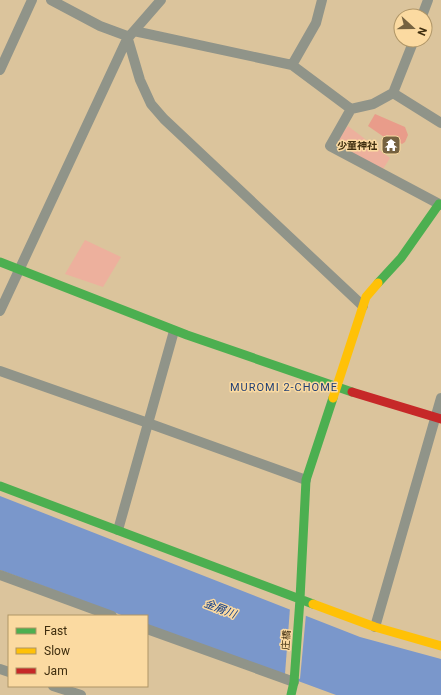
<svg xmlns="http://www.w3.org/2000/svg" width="441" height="695" font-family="Roboto,'Noto Sans JP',sans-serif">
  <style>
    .green { fill: #edb09d }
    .forest { fill: #e99c8a }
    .water { fill: #7a97cb }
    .pier { fill: #dbc49c }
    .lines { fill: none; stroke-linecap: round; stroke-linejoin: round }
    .street { stroke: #909489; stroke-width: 10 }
    .fast { stroke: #4caf50; stroke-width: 9 }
    .slow { stroke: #ffc107; stroke-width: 9 }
    .jam { stroke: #c62828; stroke-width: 9 }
    .labels { text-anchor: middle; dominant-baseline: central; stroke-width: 3; stroke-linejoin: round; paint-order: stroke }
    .poi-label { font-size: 10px; font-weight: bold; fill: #3e2d0e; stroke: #fbdaa1; text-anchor: end }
    .street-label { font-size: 10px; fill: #3e2d0e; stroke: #fbdaa1 }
    .neighbourhood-label { font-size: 11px; letter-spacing: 1px; fill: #203f75; stroke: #fbdaa1 }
    .water-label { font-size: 11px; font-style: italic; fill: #0c3b8b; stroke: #fbdaa1 }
  </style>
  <rect width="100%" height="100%" fill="#dbc49c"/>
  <path class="green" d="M348 126 390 158 383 169 342 149 339 138Z
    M85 240 121 257 103 287 65 274Z"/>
  <path class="forest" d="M375 114 405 127 408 135 405 142 402 144 387 135 384 137 368 126Z"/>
  <path class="water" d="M0 496 360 637 441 659V695H336L147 625V616H124L0 570Z"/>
  <path class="pier" d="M290 608 306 614 300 679 285 674Z"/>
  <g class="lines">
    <path class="street" d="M51 0 100 26 127 36 140 80 151 104 164 119 363 306
      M422 16 428 0
      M134 31 292 65 351 109
      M414 40 393 93 373 104 351 109 330 146 441 205
      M292 65 316 23 322 0
      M0 70 32 0
      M393 93 441 123
      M0 311 127 39 161 0
      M0 371 148 423 306 480
      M118 530 174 331
      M0 575 112 616
      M375 627 441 398
      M147 629 294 682
      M0 669 9 672
      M53 686 81 695"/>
    <path class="fast" d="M0 262 187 335 352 392
      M378 283 401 258 439 204
      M0 486 313 604
      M291 695 294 682 300 599 306 480 333 398"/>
    <path class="slow" d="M333 398 366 297 378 283
      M313 604 375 627 441 646"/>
    <path class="jam" d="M352 392 441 419"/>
  </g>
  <defs>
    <g id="temple-square" transform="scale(1)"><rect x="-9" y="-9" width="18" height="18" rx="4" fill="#756240" stroke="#fbdaa1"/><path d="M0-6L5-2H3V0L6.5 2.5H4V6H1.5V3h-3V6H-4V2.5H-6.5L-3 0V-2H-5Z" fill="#fff"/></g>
  </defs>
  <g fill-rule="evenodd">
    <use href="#temple-square" x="391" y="145"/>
  </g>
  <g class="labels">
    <g class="poi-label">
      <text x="377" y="145">少童神社</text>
    </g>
    <g class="street-label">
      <text transform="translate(286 640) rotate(-86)">庄橋</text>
    </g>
    <g class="neighbourhood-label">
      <text x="284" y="387">MUROMI 2-CHOME</text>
    </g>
    <g class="water-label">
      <text transform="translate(220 609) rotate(21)">金屑川</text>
    </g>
  </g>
  <rect x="8" y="615" width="140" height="72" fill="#fbdaa1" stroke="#af9566"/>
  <rect x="16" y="628" width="20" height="6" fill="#4caf50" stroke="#af9566"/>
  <text x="44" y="635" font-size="12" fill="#3e2d0e">Fast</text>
  <rect x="16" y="648" width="20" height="6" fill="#ffc107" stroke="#af9566"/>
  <text x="44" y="655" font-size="12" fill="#3e2d0e">Slow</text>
  <rect x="16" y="668" width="20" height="6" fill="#c62828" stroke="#af9566"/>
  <text x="44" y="675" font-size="12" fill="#3e2d0e">Jam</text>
  <g transform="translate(413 28) rotate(111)"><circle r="19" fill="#fbdaa1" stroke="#af9566"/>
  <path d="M0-3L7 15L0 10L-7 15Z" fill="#756240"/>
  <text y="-6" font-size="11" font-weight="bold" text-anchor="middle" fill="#3e2d0e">N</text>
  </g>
</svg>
